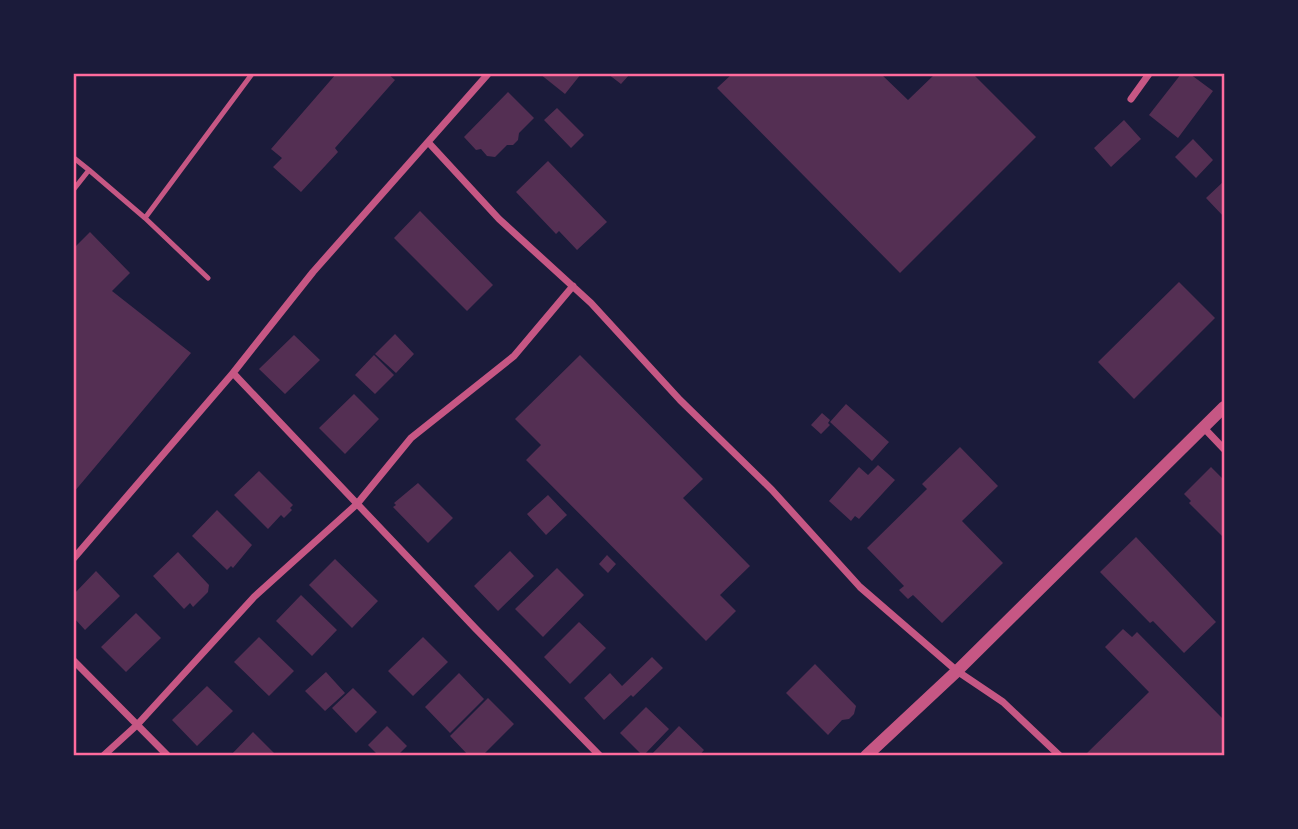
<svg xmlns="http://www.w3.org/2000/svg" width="1298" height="829" font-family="'DM Sans',sans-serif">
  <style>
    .building { fill: #542f53 }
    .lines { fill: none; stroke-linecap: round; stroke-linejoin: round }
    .service { stroke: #c65784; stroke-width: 5 }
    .minor { stroke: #c65784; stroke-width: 7 }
    .tertiary { stroke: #c65784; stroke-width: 12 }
    .neatline { fill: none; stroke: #ff6b9d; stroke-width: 2.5 }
  </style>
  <rect width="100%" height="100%" fill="#1b1b3a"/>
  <path class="building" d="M336 74H388L395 80 335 148 338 152 301 192 273 167 282 158 271 149Z
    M540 74H581L565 94Z
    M608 74H630L621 84Z
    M732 74H881L908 100 935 74H973L1036 137 900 273 717 88Z
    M1181 74H1190L1213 91 1178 138 1149 115Z
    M508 92 534 118 519 133 518 140 513 145H507L495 157 487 156 481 149 476 150 464 137Z
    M557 108 584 135 571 148 544 120Z
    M1124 120 1141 139 1111 167 1094 148Z
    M1193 139 1213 160 1196 178 1175 157Z
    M548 161 607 222 577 250 559 231 556 234 516 192Z
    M1224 181V217L1206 198Z
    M420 211 493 285 467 311 394 238Z
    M90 232 130 273 112 291 191 353 74 492V248Z
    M1179 282 1215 318 1134 399 1098 362Z
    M395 334 414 354 396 373 375 354Z
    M294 335 320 360 285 394 259 369Z
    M374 355 394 375 375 394 355 375Z
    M580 355 703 479 683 498 750 566 720 595 736 611 706 641 526 460 541 445 515 419Z
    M354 394 379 419 345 454 319 428Z
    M846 404 889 442 872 461 830 422Z
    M822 413 830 420 828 423 830 425 821 434 811 425Z
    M960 447 998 486 962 521 1003 563 942 623 913 595 908 599 899 590 904 586 867 548 927 489 922 484Z
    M878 465 895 480 859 519 855 516 851 521 829 501 859 467 868 475Z
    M1211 467 1224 480 1222 489 1224 492V538L1189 503 1191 501 1184 494Z
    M259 471 293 505 290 508 292 510 284 518 281 515 268 529 234 495Z
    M418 483 453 518 428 543 393 507 396 505 394 503Z
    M548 495 567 515 546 535 527 514Z
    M217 510 252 545 233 568 231 566 227 570 192 536Z
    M1136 537 1216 622 1184 653 1153 621 1150 623 1100 572Z
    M510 551 534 576 498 611 474 586Z
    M178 552 209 585 208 592 193 607 190 603 184 609 153 576Z
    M607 555 616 564 608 573 599 564Z
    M335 559 378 601 352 628 309 585Z
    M557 568 584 595 543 637 515 609Z
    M96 571 120 596 85 630 74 618V594Z
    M301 595 337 630 312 656 276 621Z
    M136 613 161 638 126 672 101 647Z
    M579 622 606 648 570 684 544 657Z
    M1123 629 1132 637 1137 632 1224 720V756H1084L1149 692 1105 647Z
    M259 637 294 671 269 696 234 662Z
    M423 637 448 662 413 696 388 671Z
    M652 657 663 668 633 697 631 695 604 720 584 698 610 673 622 686Z
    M815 664 856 706 854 714 849 719 842 720 828 735 786 693Z
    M326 672 345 693 325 711 305 691Z
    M459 673 484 699 450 733 425 707Z
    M207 686 233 711 197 746 172 720Z
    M353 688 377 712 356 733 332 708Z
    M488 698 514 724 482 756H469L450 736Z
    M646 707 669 729 643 756 620 733Z
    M387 726 407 746 397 756H379L368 745Z
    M679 726 704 750 699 756H650Z
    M253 732 277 756H230Z"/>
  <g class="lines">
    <path class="service" d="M74 158 89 170
      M74 189 89 170 145 218 252 74
      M145 218 208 278"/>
    <path class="minor" d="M1131 99 1149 74
      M428 142 499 219 591 303 680 400 772 490 860 587 957 671 1003 702 1060 756
      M233 373 475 628 600 756
      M1204 428 1224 449
      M74 558 233 373 313 272 488 74
      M74 661 168 756
      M103 756 137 725 254 597 357 504 411 438 514 356 573 286"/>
    <path class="tertiary" d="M866 756 957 671 1224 407"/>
  </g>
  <rect width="1298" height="829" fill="none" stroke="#1b1b3a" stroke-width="150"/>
  <rect x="75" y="75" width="1148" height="679" class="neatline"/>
</svg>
